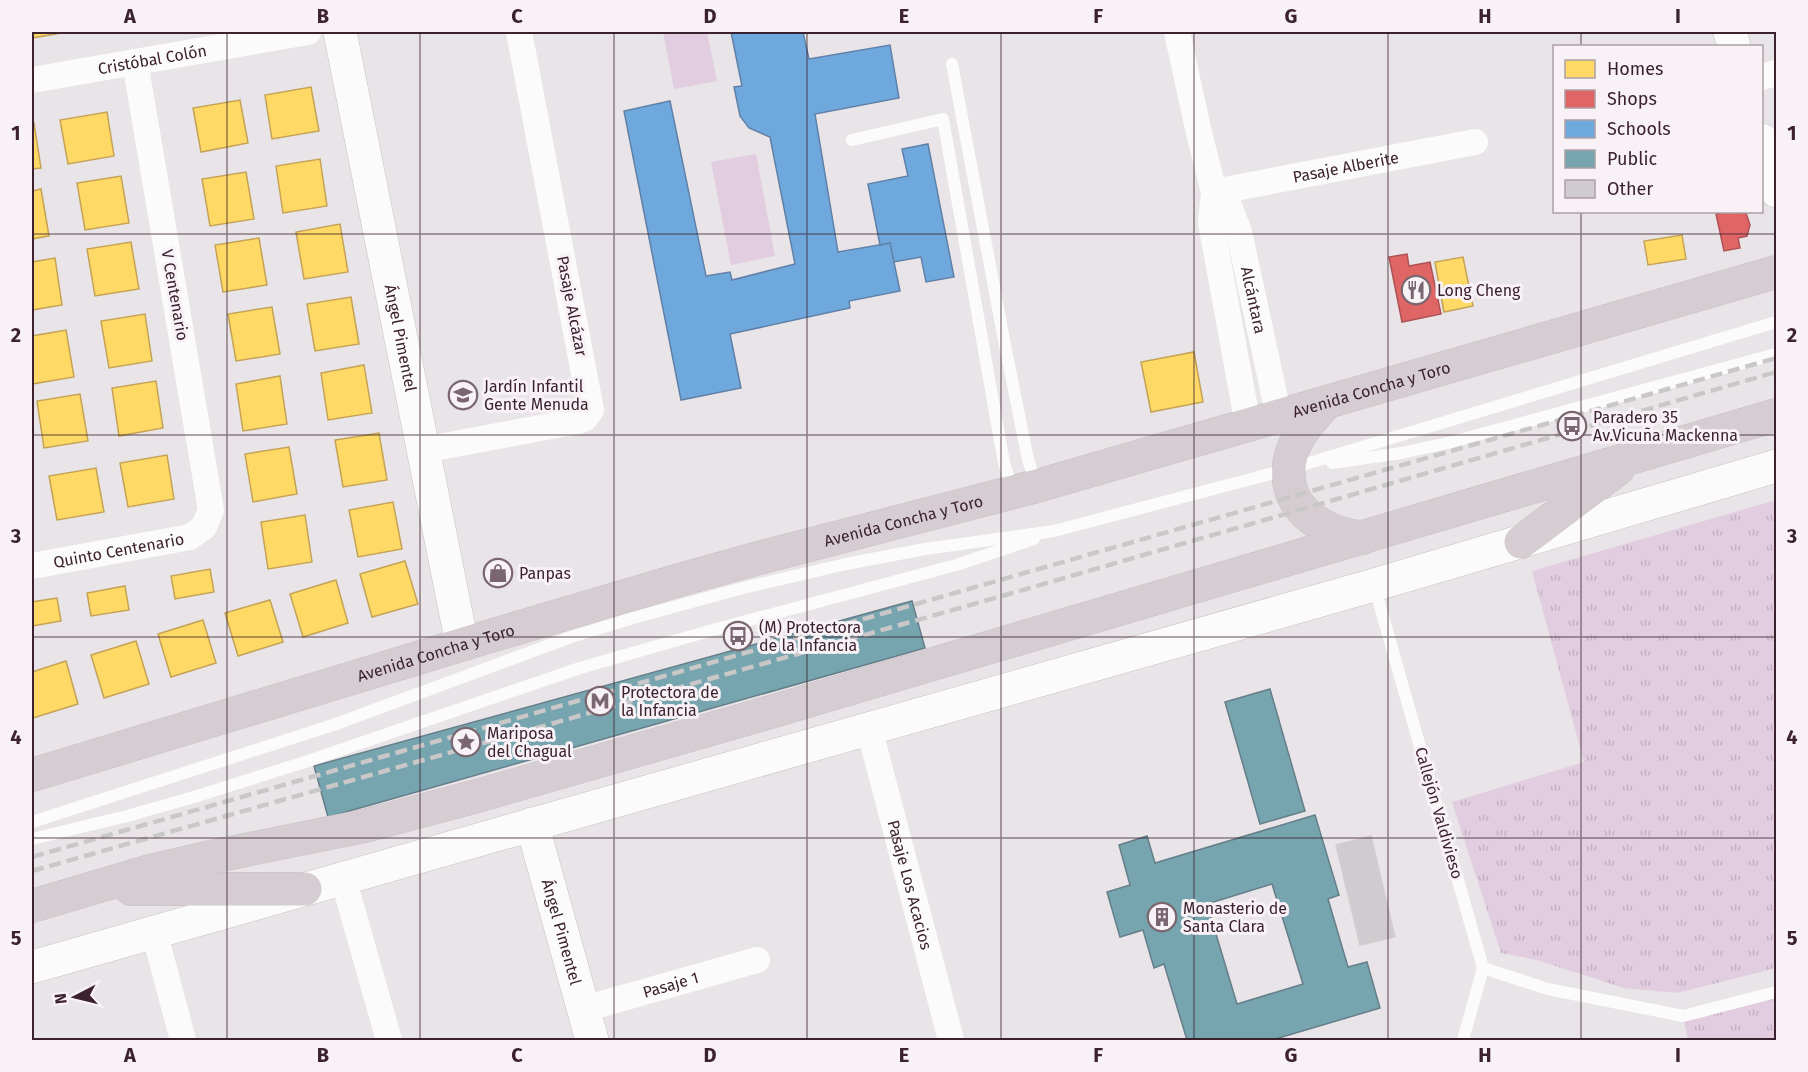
<svg xmlns="http://www.w3.org/2000/svg" width="1808" height="1072" font-family="'Fira Sans',sans-serif">
  <style>
    .grass { fill: url(#grass-tufts) }
    .garden { fill: #e2cde0 }
    .homes { fill: #ffd966; stroke: #c4a256; stroke-width: 1.5 }
    .shops { fill: #e06666; stroke: #af5256; stroke-width: 1.5 }
    .schools { fill: #6fa8dc; stroke: #6080a8; stroke-width: 1.5 }
    .public { fill: #76a5af; stroke: #657e89; stroke-width: 1.5; fill-rule: evenodd }
    .building { fill: #d0cbce; stroke: #d2cdd0; stroke-width: 1.5 }
    .lines { fill: none; stroke-linecap: round; stroke-linejoin: round }
    .secondary-casing { stroke: #c9c0c5; stroke-width: 34 }
    .primary-casing { stroke: #c9c1c5; stroke-width: 34 }
    .lane { stroke: #fcfbfb; stroke-width: 12 }
    .street { stroke: #fcfbfb; stroke-width: 26 }
    .secondary { stroke: #fcfbfb; stroke-width: 33 }
    .primary { stroke: #d5cdd1; stroke-width: 33 }
    .rail { stroke: #cac7c8; stroke-width: 4.5; stroke-dasharray: 12 6; stroke-linecap: butt }
    .grid { fill: none; stroke: #3c222f; stroke-width: 1.5; stroke-opacity: 0.55 }
    .labels { text-anchor: middle; dominant-baseline: central; stroke-width: 6; stroke-linejoin: round; paint-order: stroke }
    .street-label { font-size: 16px; fill: #3c222f; stroke: #f8f2f6 }
    .poi-label { font-size: 16px; fill: #3c222f; stroke: #f8f2f6; text-anchor: start }
    .neatline { fill: none; stroke: #3c222f; stroke-width: 2 }
    .grid-label { font-size: 20px; text-anchor: middle; font-weight: bold; fill: #3c222f }
  </style>
  <defs>
    <pattern id="grass-tufts" width="24" height="20" patternUnits="userSpaceOnUse" patternTransform="scale(1.5)"><rect width="24" height="20" fill="#e2cde0"/><path d="M3 7l-1-3M5 7V3M7 7l1-3M15 17l-1-3M17 17v-4M19 17l1-3" fill="none" stroke="#c3b0c0"/></pattern>
  </defs>
  <rect width="100%" height="100%" fill="#e9e4e7"/>
  <path class="grass" d="M1776 500V968L1677 993 1624 988 1537 960 1501 953 1452 802 1584 762 1532 571Z
    M1776 992V1040H1688L1683 1016Z"/>
  <path class="garden" d="M663 32H707L717 81 674 89Z
    M756 154 775 256 731 265 711 162Z"/>
  <path class="homes" d="M32 32H67L32 38Z
    M311 87 319 131 272 139 265 95Z
    M240 100 248 143 201 152 193 108Z
    M107 112 114 156 68 164 60 120Z
    M34 123 41 168 32 169V124Z
    M320 159 327 206 283 213 276 166Z
    M246 172 254 219 210 226 202 179Z
    M121 176 129 223 85 230 77 183Z
    M41 189 49 236 32 239V191Z
    M340 224 348 272 304 279 296 232Z
    M1682 235 1686 259 1648 265 1644 241Z
    M259 238 267 285 223 292 215 245Z
    M131 242 139 289 95 296 87 249Z
    M1463 257 1473 306 1444 312 1435 262Z
    M55 258 62 305 32 310V262Z
    M351 297 359 344 315 351 307 304Z
    M272 307 280 354 236 361 228 314Z
    M145 314 152 361 109 368 101 321Z
    M66 330 74 377 32 384V336Z
    M1194 352 1203 402 1151 412 1141 362Z
    M364 365 372 413 328 420 321 373Z
    M280 376 287 424 243 431 236 384Z
    M156 381 163 428 119 436 112 388Z
    M80 394 88 441 44 448 37 401Z
    M379 433 387 480 343 487 335 440Z
    M289 447 297 494 253 502 245 454Z
    M167 455 174 499 128 507 120 463Z
    M96 468 104 512 57 520 49 476Z
    M393 502 402 549 358 557 349 510Z
    M305 515 312 562 268 569 261 522Z
    M405 561 418 604 372 617 360 574Z
    M210 569 214 592 175 599 171 576Z
    M336 580 348 623 303 637 290 594Z
    M125 586 129 610 91 616 87 593Z
    M57 598 61 621 32 626V602Z
    M270 600 283 642 238 656 225 613Z
    M203 620 216 663 171 677 158 634Z
    M136 641 149 684 104 698 91 655Z
    M66 661 78 704 33 718 32 672Z"/>
  <path class="shops" d="M1726 212 1746 213 1750 225 1747 236 1738 238 1740 248 1724 251 1716 214Z
    M1407 254 1409 266 1430 262 1441 314 1402 322 1389 257Z"/>
  <path class="schools" d="M731 32H803L809 59 890 45 899 98 815 114 838 252 890 243 900 291 849 301 850 308 730 334 741 388 681 400 624 111 670 101 706 276 730 272 732 280 795 264 770 137 749 128 740 116 734 87 742 86Z
    M928 144 954 277 926 282 921 257 894 262 890 243 880 245 868 184 908 176 902 149Z"/>
  <path class="public" d="M912 601 925 648 328 817 314 766Z
    M1270 689 1305 811 1260 824 1225 702Z
    M1315 815 1339 895 1328 899 1348 967 1367 962 1380 1008 1272 1040H1187L1164 964 1154 968 1143 930 1120 937 1107 892 1130 885 1119 845 1147 836 1155 863ZM1272 884 1303 984 1237 1004 1207 904Z"/>
  <path class="building" d="M1371 836 1395 937 1360 945 1336 845Z"/>
  <g class="lines">
    <g class="secondary-casing">
      <g id="secondary">
        <path id="s7" d="M340 32 462 644"/>
        <path d="M1730 32 1734 46"/>
        <path d="M1762 140 1776 191"/>
        <path id="s8" d="M532 824 592 1040"/>
        <path d="M32 967 1374 585 1776 466"/>
      </g>
    </g>
    <g class="primary-casing">
      <g id="primary">
        <path d="M1326 403C1313 418 1298 433 1292 452 1276 504 1318 532 1363 538"/>
        <path d="M1521 542 1618 469"/>
        <path id="s9" d="M32 775 487 637 683 579 766 556 1037 486 1776 272"/>
        <path d="M131 889H305"/>
        <path d="M32 906 150 871 206 858 364 826 477 796 767 713 1776 415"/>
      </g>
    </g>
    <path class="lane" d="M952 64 1004 340 1028 460 1037 485
      M852 140 943 119 1004 463 1013 491
      M1332 463 1401 453 1452 442 1776 354
      M1374 585 1483 968 1463 1040
      M32 822 336 724 571 637 633 618 743 588 846 564 925 549 1054 531 1289 469 1776 322
      M32 839 127 816 194 797 305 762 580 668 709 631 956 565 1034 539
      M1483 968 1548 989 1683 1016 1776 992"/>
    <g class="street">
      <path d="M1177 32 1199 133 1214 192 1211 223 1248 425"/>
      <path d="M1762 77 1776 73"/>
      <path id="s1" d="M32 80 308 32"/>
      <path id="s2" d="M1214 192 1475 142"/>
      <path id="s3" d="M1214 192 1229 206 1239 232 1279 417"/>
      <path d="M423 450 578 421 584 419 591 410 519 32"/>
      <path id="s4" d="M32 566 190 537 204 527 211 510 135 62"/>
      <path id="s5" d="M869 728 951 1040"/>
      <path d="M343 878 389 1040"/>
      <path d="M154 931 183 1040"/>
      <path id="s6" d="M584 1009 757 960"/>
    </g>
    <use href="#secondary" class="secondary"/>
    <use href="#primary" class="primary"/>
    <path class="rail" d="M32 857 1776 358
      M32 871 1002 596 1776 372"/>
  </g>
  <path class="grid" d="M227 32V1040M420 32V1040M614 32V1040M807 32V1040M1001 32V1040M1194 32V1040M1388 32V1040M1581 32V46M1581 212V1040M32 234H1776M32 435H1776M32 637H1776M32 838H1776"/>
  <defs>
    <g id="restaurant-ring" transform="scale(1.5)"><circle r="9.5" fill="#f8f2f6" stroke="#79666f" stroke-width="1.5"/><path d="M-5-6h1v4h1v-4h1v4h1v-4h1v5L-1.5 .5V6h-2V.5L-5-1ZM5-6V6H3V1.5H1.5Q1.5-4 5-6Z" fill="#79666f"/></g>
    <g id="school-ring" transform="scale(1.5)"><circle r="9.5" fill="#f8f2f6" stroke="#79666f" stroke-width="1.5"/><path d="M0-5L7-2L0 1L-7-2ZM-4 1L0 2.5L4 1V4Q0 6-4 4Z" fill="#79666f"/></g>
    <g id="bus-ring" transform="scale(1.5)"><circle r="9.5" fill="#f8f2f6" stroke="#79666f" stroke-width="1.5"/><path d="M-5-6H5V4H4V6H2V4H-2V6H-4V4H-5ZM-3.5-4V0h7V-4ZM-3.5 1.2v1.5H-2V1.2ZM2 1.2v1.5H3.5V1.2Z" fill="#79666f"/></g>
    <g id="shop-ring" transform="scale(1.5)"><circle r="9.5" fill="#f8f2f6" stroke="#79666f" stroke-width="1.5"/><path d="M-5-2.5h2.3a2.7 3.5 0 0 1 5.4 0H5L5.5 6h-11ZM-1.5-2.5h3a1.5 2.3 0 0 0-3 0Z" fill="#79666f"/></g>
    <g id="metro-ring" transform="scale(1.5)"><circle r="9.5" fill="#f8f2f6" stroke="#79666f" stroke-width="1.5"/><path d="M-5.5 5V-5H-3L0 0L3-5H5.5V5H3V-.5L0 4L-3-.5V5Z" fill="#79666f"/></g>
    <g id="sight-ring" transform="scale(1.5)"><circle r="9.5" fill="#f8f2f6" stroke="#79666f" stroke-width="1.5"/><path d="M0-6L1.8-2.2L6-1.7L2.9 1.2L3.7 5.4L0 3.3L-3.7 5.4L-2.9 1.2L-6-1.7L-1.8-2.2Z" fill="#79666f"/></g>
    <g id="building-ring" transform="scale(1.5)"><circle r="9.5" fill="#f8f2f6" stroke="#79666f" stroke-width="1.5"/><path d="M-4-6H4V6H1V3H-1V6H-4ZM-2.5-4.3h1.7v1.8h-1.7ZM.8-4.3h1.7v1.8H.8ZM-2.5-1h1.7V.8h-1.7ZM.8-1h1.7V.8H.8Z" fill="#79666f"/></g>
  </defs>
  <g fill-rule="evenodd">
    <use href="#restaurant-ring" x="1416" y="290"/>
    <use href="#school-ring" x="463" y="395"/>
    <use href="#bus-ring" x="1572" y="426"/>
    <use href="#shop-ring" x="498" y="573"/>
    <use href="#bus-ring" x="738" y="636"/>
    <use href="#metro-ring" x="600" y="701"/>
    <use href="#sight-ring" x="466" y="742"/>
    <use href="#building-ring" x="1162" y="917"/>
  </g>
  <g class="labels">
    <g class="street-label">
      <text stroke="none"><textPath href="#s1" startOffset="122">Cristóbal Colón</textPath></text>
      <text stroke="none"><textPath href="#s2" startOffset="134">Pasaje Alberite</textPath></text>
      <text transform="translate(175 295) rotate(80)">V Centenario</text>
      <text stroke="none"><textPath href="#s3" startOffset="118">Alcántara</textPath></text>
      <text transform="translate(572 306) rotate(79)">Pasaje Alcázar</text>
      <text stroke="none"><textPath href="#s7" startOffset="312">Ángel Pimentel</textPath></text>
      <text stroke="none"><textPath href="#s9" startOffset="1394">Avenida Concha y Toro</textPath></text>
      <text stroke="none"><textPath href="#s9" startOffset="908">Avenida Concha y Toro</textPath></text>
      <text stroke="none"><textPath href="#s4" startOffset="88">Quinto Centenario</textPath></text>
      <text stroke="none"><textPath href="#s9" startOffset="422">Avenida Concha y Toro</textPath></text>
      <text transform="translate(1439 813) rotate(74)">Callejón Valdivieso</text>
      <text stroke="none"><textPath href="#s5" startOffset="162">Pasaje Los Acacios</textPath></text>
      <text stroke="none"><textPath href="#s8" startOffset="112">Ángel Pimentel</textPath></text>
      <text stroke="none"><textPath href="#s6" startOffset="90">Pasaje 1</textPath></text>
    </g>
    <g class="poi-label">
      <text x="1437" y="290">Long Cheng</text>
      <text x="484" y="386">Jardín Infantil<tspan x="484" dy="18">Gente Menuda</tspan></text>
      <text x="1593" y="417">Paradero 35<tspan x="1593" dy="18">Av.Vicuña Mackenna</tspan></text>
      <text x="519" y="573">Panpas</text>
      <text x="759" y="627">(M) Protectora<tspan x="759" dy="18">de la Infancia</tspan></text>
      <text x="621" y="692">Protectora de<tspan x="621" dy="18">la Infancia</tspan></text>
      <text x="487" y="733">Mariposa<tspan x="487" dy="18">del Chagual</tspan></text>
      <text x="1183" y="908">Monasterio de<tspan x="1183" dy="18">Santa Clara</tspan></text>
    </g>
  </g>
  <rect width="1808" height="1072" fill="none" stroke="#f8f2f6" stroke-width="66"/>
  <rect x="1553" y="45" width="210" height="168" fill="#f8f2f6" stroke="#ad9fa6" stroke-width="1.5"/>
  <rect x="1565" y="60" width="30" height="18" fill="#ffd966" stroke="#ad9fa6" stroke-width="1.5"/>
  <text x="1607" y="75" font-size="18" fill="#3c222f">Homes</text>
  <rect x="1565" y="90" width="30" height="18" fill="#e06666" stroke="#ad9fa6" stroke-width="1.5"/>
  <text x="1607" y="105" font-size="18" fill="#3c222f">Shops</text>
  <rect x="1565" y="120" width="30" height="18" fill="#6fa8dc" stroke="#ad9fa6" stroke-width="1.5"/>
  <text x="1607" y="135" font-size="18" fill="#3c222f">Schools</text>
  <rect x="1565" y="150" width="30" height="18" fill="#76a5af" stroke="#ad9fa6" stroke-width="1.5"/>
  <text x="1607" y="165" font-size="18" fill="#3c222f">Public</text>
  <rect x="1565" y="180" width="30" height="18" fill="#d0cbce" stroke="#ad9fa6" stroke-width="1.5"/>
  <text x="1607" y="195" font-size="18" fill="#3c222f">Other</text>
  <g transform="translate(75 997) rotate(263)" stroke="#f8f2f6" stroke-width="4.5" paint-order="stroke">
  <path d="M0-4.5L10 22L0 15L-10 22Z" fill="#3c222f"/>
  <text y="-9" font-size="16" font-weight="bold" text-anchor="middle" fill="#3c222f">N</text>
  </g>
  <rect x="33" y="33" width="1742" height="1006" class="neatline"/>
  <g class="grid-label">
    <text x="130" y="23">A</text>
    <text x="323" y="23">B</text>
    <text x="517" y="23">C</text>
    <text x="710" y="23">D</text>
    <text x="904" y="23">E</text>
    <text x="1098" y="23">F</text>
    <text x="1291" y="23">G</text>
    <text x="1485" y="23">H</text>
    <text x="1678" y="23">I</text>
    <text x="16" y="140">1</text>
    <text x="1792" y="140">1</text>
    <text x="16" y="342">2</text>
    <text x="1792" y="342">2</text>
    <text x="16" y="543">3</text>
    <text x="1792" y="543">3</text>
    <text x="16" y="744">4</text>
    <text x="1792" y="744">4</text>
    <text x="16" y="945">5</text>
    <text x="1792" y="945">5</text>
    <text x="130" y="1062">A</text>
    <text x="323" y="1062">B</text>
    <text x="517" y="1062">C</text>
    <text x="710" y="1062">D</text>
    <text x="904" y="1062">E</text>
    <text x="1098" y="1062">F</text>
    <text x="1291" y="1062">G</text>
    <text x="1485" y="1062">H</text>
    <text x="1678" y="1062">I</text>
  </g>
</svg>
